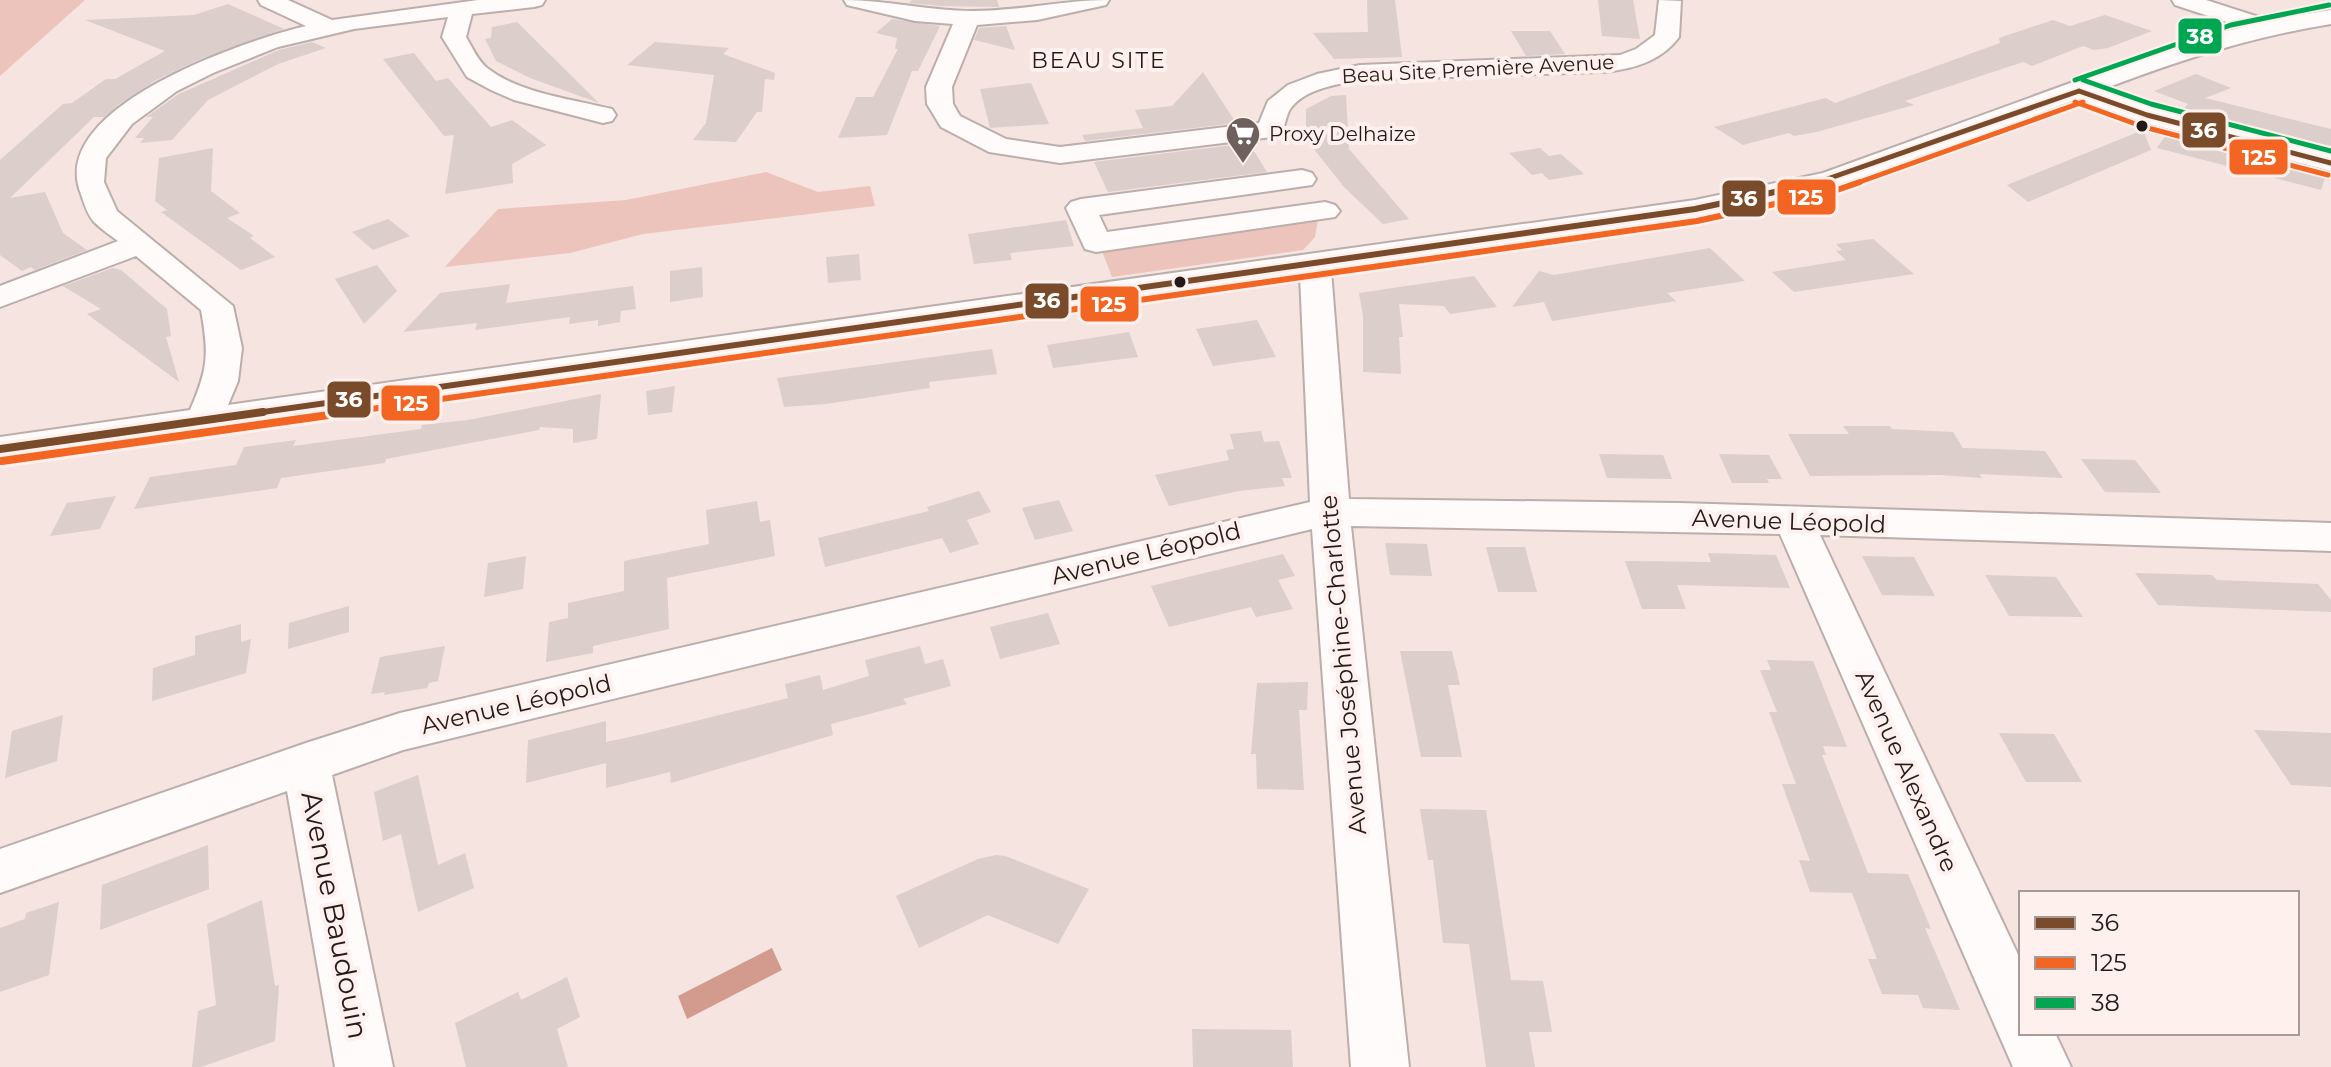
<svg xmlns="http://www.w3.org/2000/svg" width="2331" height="1067" font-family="Montserrat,sans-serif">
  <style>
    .green { fill: #ecc4bc }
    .water { fill: #d39a8e }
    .building { fill: #dbcecb }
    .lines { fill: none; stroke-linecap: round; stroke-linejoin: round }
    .minor-casing { stroke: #bbaeab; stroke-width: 4 }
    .minor { fill: #fefbfa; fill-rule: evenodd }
    .bus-1-far2-casing { stroke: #fdf0ed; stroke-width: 9 }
    .bus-1-far1-casing { stroke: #fdf0ed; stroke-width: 11 }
    .bus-1-casing { stroke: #fdf0ed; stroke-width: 14 }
    .bus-2-far2-casing { stroke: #fdf0ed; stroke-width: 9 }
    .bus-2-far1-casing { stroke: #fdf0ed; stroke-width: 11 }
    .bus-2-casing { stroke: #fdf0ed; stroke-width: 14 }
    .bus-3-casing { stroke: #fdf0ed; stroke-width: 9 }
    .bus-1-far2 { stroke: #7a4b2a; stroke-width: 5 }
    .bus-1-far1 { stroke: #7a4b2a; stroke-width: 6 }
    .bus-1 { stroke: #7a4b2a; stroke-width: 8 }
    .bus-2-far2 { stroke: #f26522; stroke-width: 5 }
    .bus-2-far1 { stroke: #f26522; stroke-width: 6 }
    .bus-2 { stroke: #f26522; stroke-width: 8 }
    .bus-3 { stroke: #00a651; stroke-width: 5 }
    .bus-dot { fill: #251a17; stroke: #fdf0ed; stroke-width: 3 }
    .labels { text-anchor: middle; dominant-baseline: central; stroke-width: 8; stroke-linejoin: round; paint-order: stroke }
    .far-street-label { font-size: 20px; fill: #251a17; stroke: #fdf0ed }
    .far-poi-label { font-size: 20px; fill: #251a17; stroke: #fdf0ed; text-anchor: start }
    .far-neighbourhood-label { font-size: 22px; letter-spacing: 2px; fill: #251a17; stroke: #fdf0ed }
    .street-label { font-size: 24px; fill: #251a17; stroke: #fdf0ed }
    .near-street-label { font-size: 28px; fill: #251a17; stroke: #fdf0ed }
    .line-badge { stroke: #fdf0ed; stroke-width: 3 }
    .badge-label { font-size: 22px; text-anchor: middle; font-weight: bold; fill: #fff }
  </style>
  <rect width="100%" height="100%" fill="#f5e4e0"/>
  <path class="green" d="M0 0H85L0 76Z
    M766 172 818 192 870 186 875 206 643 234 570 253 445 267 498 209 626 200Z
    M1318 220 1315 237 1303 250 1112 277 1102 251Z"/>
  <path class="water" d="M772 948 782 970 687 1019 678 996Z"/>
  <path class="building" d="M912 0H997L999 7 941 6 909 3Z
    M1367 0H1395L1402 57 1334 59 1313 33 1368 32Z
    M1598 0H1633L1640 39 1602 36Z
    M228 4 284 29 198 60 156 80 119 104 105 117H94L10 198 45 192 63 233 87 250 35 270 31 267 22 271 0 255V160L63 104 72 103 106 79H115L165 51 85 20 194 15Z
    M2105 15 2152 31 2108 48 2094 50 2083 46 2032 66 2023 62 1905 101 1914 105 1816 132 1794 136 1789 133 1743 145 1714 127 1826 98 1835 103 2000 43 1999 38 2053 20 2070 26Z
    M892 19 940 26 918 71H912L887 135 838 138 856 97H873L898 49H895L897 38 876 33Z
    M517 22 599 103 530 78 496 61 485 39 491 38 492 27Z
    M1006 26 1015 50 974 40 979 28Z
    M1511 31H1550L1565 54 1526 56Z
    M312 42 326 48 278 64 208 100 172 140 140 143 144 138H135L153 117H146L179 94 279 50Z
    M655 42 729 48 723 54 775 73 774 80 765 79 762 112H757L736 142 693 140 706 123 714 75 627 65Z
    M414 53 436 81 448 78 491 127 512 120 546 145 512 164 513 183 445 194 454 135 444 136 383 59Z
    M1203 72 1236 123 1085 141 1082 135 1143 128 1135 110 1172 106Z
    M2196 74 2231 88 2205 98 2331 129V151L2181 112 2188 104 2154 91Z
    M1031 83 1049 124 990 128 980 89Z
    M1346 95 1349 149 1409 219 1383 224 1344 187 1306 139V109L1331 96Z
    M2143 130 2151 150 2028 202 2007 185Z
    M2168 132 2327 173 2321 190 2157 148Z
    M1249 143 1267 172 1108 192 1094 162Z
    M213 148 211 191 240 213 227 218 254 236 250 238 275 257 241 270 161 212 167 210 155 201 159 158Z
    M1540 148 1549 156 1561 154 1584 174 1549 180 1542 173 1532 175 1509 153Z
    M388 219 410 236 373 250 352 232Z
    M1066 220 1074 246 1010 253 1012 260 974 264 968 234Z
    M1873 239 1914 274 1794 292 1772 272 1846 260 1836 251 1842 250 1836 244Z
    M1710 248 1745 281 1667 293 1676 301 1552 321 1544 302 1512 307 1539 271 1554 275Z
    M859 254 861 280 828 283 826 257Z
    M377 265 397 291 364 324 335 279Z
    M702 267 703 297 670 302V271Z
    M113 268 121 270 167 309 171 336 166 337 179 382 87 314 101 309 63 286Z
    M1474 276 1497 307 1450 314 1444 306 1399 304 1403 337H1399L1401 374 1363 372V316L1359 293Z
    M510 284 506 303 633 286 636 309 621 311 620 322 598 326V320L569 324 570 317 475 330 477 323 403 332 440 293Z
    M1257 320 1276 357 1213 366 1196 329Z
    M1129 332 1138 357 1053 368 1047 345Z
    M992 349 997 374 929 382 930 388 826 404 784 407 777 378Z
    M675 386 672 412 648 415 646 391Z
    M601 394 597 439 573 443V429L540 427 539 430 386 459 385 463 281 478 277 488 134 509 150 477 236 465 244 447 296 440 293 446 421 429 422 425 468 420Z
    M1843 426H1890L1892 429 1953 432 1963 448 2045 451 2063 478 1979 474 1982 478 1941 475 1810 476 1788 434H1849Z
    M1261 431 1264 442 1279 441 1292 478H1282L1285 486 1239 491 1169 506 1155 475 1229 460 1226 450 1234 449 1230 434Z
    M1599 454 1663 455 1672 479 1607 478Z
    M1719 454 1769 455 1782 479H1767L1769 483H1732Z
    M2081 459 2135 460 2161 493 2105 492Z
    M979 491 991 512 967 520 979 544 950 553 942 538 825 567 818 538 929 511 927 507Z
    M116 496 100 529 50 536 67 503Z
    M1059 500 1073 531 1035 540 1022 508Z
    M757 501 760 522 770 520 775 556 667 578 669 629 593 646V653L546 662 549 622 568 618V603L624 591V561L709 544 706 510Z
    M1385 543 1427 544 1432 576 1390 575Z
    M1486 547H1525L1537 592H1498Z
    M1708 553 1776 555 1790 588 1677 585 1686 609H1642L1625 561 1711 562Z
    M1283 554 1295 576 1278 580 1293 609 1256 617 1251 607 1169 627 1151 586Z
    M526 556 523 589 484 597 488 563Z
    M1862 556 1914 557 1935 596 1882 595Z
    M2135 573 2212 575 2217 580 2318 584 2331 600V612L2158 605Z
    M1985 575 2056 577 2083 617 2009 616Z
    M349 606V632L288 649 289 623Z
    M1048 613 1060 644 1000 659 990 627Z
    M241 624V642L251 639 246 673 152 701 153 668 195 655V636Z
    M445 646 438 681 429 683 427 688 384 695 385 692 371 694 380 657Z
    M920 646 925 664 943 659 951 686 903 699 907 704 831 724 833 735 671 783 670 772 606 788V763L526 783 528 740 606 721V742L639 735 788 698 785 684 820 675 823 690 869 676 865 660Z
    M1400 651H1452L1460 685H1448L1462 757H1421Z
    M1767 660 1813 661 1847 747 1823 746 1826 755H1822L1868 873 1908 874 1931 929 1925 928 1960 1010 1923 1008 1918 995 1882 994 1868 959H1877L1852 893 1810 892 1799 860 1810 861 1782 784H1796L1769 712H1777L1760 670H1771Z
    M1308 682 1307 710H1299L1304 790 1257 789 1256 754H1251L1257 683Z
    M63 715 57 761 5 778 12 731Z
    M2254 730 2331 733V787L2291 785Z
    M1999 733 2054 734 2082 782H2026Z
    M418 775 438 865 465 853 474 888 418 912 401 834 383 841 374 792Z
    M1420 809 1486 810 1511 980 1543 981 1552 1032H1529L1535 1067H1486L1469 944 1443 943 1433 860H1428Z
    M208 845 209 889 100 930 102 885Z
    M996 855 1005 856 1089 889 1058 944 988 915 919 948 896 896 978 859Z
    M262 900 275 986 279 985 275 1041 201 1067H192L198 1011 216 1005 207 924Z
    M59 902 49 975 0 992V928L25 919 26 913Z
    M567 977 580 1017 557 1029 568 1067H466L455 1023 518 992 521 1000Z
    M1192 1029 1291 1030 1293 1067H1193Z"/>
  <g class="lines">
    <g class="minor-casing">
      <path id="minor" d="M258 0H288L332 20 478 0H545L542 5 534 7 472 14 466 37C472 47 478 61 487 68 521 94 572 99 612 109L616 115 612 121 603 123 514 100 491 90 467 77 442 37 448 17 354 29 278 47 213 73 177 91 132 124 106 158 104 182 117 211 233 306 242 348 238 381 228 405 1695 200 1823 173 2175 45 2242 27 2175 5 2172 0H2206L2268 20 2331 10V24C2250 37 2177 61 2101 90L2156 109 2331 154V171L2138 121 2077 99 1894 168 1830 189 1695 218 1331 270 1349 499 1679 503 2331 523V551L1820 535 2021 961V1033H2055L2071 1067H2013L1780 534 1351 526 1409 1067H1351L1312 529 403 750 332 775 393 1067H335L287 791 0 893V849L306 743 400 713 1310 502 1300 275 0 461V437L190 410C208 369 209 354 201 310L136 256 0 307V286L118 241C110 235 101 229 94 222 87 214 84 203 81 194 45 107 247 40 306 26L261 5Z
        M844 0C887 0 929 11 973 11 1019 11 1064 0 1109 0L1106 5 1037 20 977 25 952 87 953 104 960 116 1006 139 1060 147 1259 123 1268 101 1288 85 1317 74 1360 65 1620 55 1636 49 1655 35 1659 0 1681 1 1679 37C1661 62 1630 70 1601 72L1360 80C1338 84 1302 89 1289 111 1285 119 1285 128 1280 136L1060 163 989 152 941 127 927 104 926 87 953 24 915 21 847 5Z
        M1302 170 1312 173 1316 179 1312 185 1099 215 1107 232 1325 202 1335 205 1340 211 1335 217 1096 252 1085 249 1066 208 1071 202 1081 199Z"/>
    </g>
    <use href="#minor" class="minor"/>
    <g class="bus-1-far2-casing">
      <path id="bus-1-far2" d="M2079 91 2147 115 2331 163
        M1813 184 2079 91"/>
    </g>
    <g class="bus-1-far1-casing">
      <path id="bus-1-far1" d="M249 414 1695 209 1822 182"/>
    </g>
    <g class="bus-1-casing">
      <path id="bus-1" d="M0 449 263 412"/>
    </g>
    <g class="bus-2-far2-casing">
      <path id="bus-2-far2" d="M2075 102 2144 127 2328 175
        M1854 184 2083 102"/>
    </g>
    <g class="bus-2-far1-casing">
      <path id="bus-2-far1" d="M336 414 1697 221 1834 191 1860 182"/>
    </g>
    <g class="bus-2-casing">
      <path id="bus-2" d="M2 461 350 412"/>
    </g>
    <g class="bus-3-casing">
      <path id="bus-3" d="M2075 80 2231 25 2329 5
        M2083 80 2151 104 2331 151"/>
    </g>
    <use href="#bus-1-far2" class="bus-1-far2"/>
    <use href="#bus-1-far1" class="bus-1-far1"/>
    <use href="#bus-1" class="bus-1"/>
    <use href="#bus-2-far2" class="bus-2-far2"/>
    <use href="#bus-2-far1" class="bus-2-far1"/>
    <use href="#bus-2" class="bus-2"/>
    <use href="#bus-3" class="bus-3"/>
  </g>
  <defs>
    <g id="supermarket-pin" transform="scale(1.8)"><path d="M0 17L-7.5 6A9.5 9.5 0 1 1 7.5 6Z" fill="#6e615d" stroke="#fdf0ed"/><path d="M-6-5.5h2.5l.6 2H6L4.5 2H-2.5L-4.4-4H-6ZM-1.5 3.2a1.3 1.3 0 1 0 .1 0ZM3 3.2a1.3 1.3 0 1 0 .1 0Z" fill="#fff"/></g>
  </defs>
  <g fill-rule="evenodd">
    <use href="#supermarket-pin" x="1243" y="134"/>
  </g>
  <g class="bus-dot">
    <circle cx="2142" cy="126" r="7"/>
    <circle cx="1180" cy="282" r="7"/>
  </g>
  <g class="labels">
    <g class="far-street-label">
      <text transform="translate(1478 69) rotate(-3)">Beau Site Première Avenue</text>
    </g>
    <g class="far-poi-label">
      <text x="1269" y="134">Proxy Delhaize</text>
    </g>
    <g class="far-neighbourhood-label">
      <text x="1099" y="60">BEAU SITE</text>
    </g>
    <g class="street-label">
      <text transform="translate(1789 521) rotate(2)">Avenue Léopold</text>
      <text transform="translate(1146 553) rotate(-14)">Avenue Léopold</text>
      <text transform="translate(1343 665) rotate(-95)">Avenue Joséphine-Charlotte</text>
      <text transform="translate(516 704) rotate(-13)">Avenue Léopold</text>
      <text transform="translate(1907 771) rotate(66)">Avenue Alexandre</text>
    </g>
    <g class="near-street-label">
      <text transform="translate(335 915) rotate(79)">Avenue Baudouin</text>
    </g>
  </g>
  <g class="line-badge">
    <rect x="2177" y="17" width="46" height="38" rx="8" fill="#00a651"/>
    <rect x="2181" y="111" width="46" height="38" rx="8" fill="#7a4b2a"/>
    <rect x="2228" y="138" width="61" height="38" rx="8" fill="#f26522"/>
    <rect x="1776" y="178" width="61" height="38" rx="8" fill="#f26522"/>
    <rect x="1721" y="179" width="46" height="39" rx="8" fill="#7a4b2a"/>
    <rect x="1024" y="282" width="46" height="38" rx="8" fill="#7a4b2a"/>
    <rect x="1079" y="285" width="61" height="38" rx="8" fill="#f26522"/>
    <rect x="326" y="380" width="46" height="39" rx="8" fill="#7a4b2a"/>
    <rect x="380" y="384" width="61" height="38" rx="8" fill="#f26522"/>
  </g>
  <g class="badge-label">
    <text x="2200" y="44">38</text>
    <text x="2204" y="138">36</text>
    <text x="2259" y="165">125</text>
    <text x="1806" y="205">125</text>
    <text x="1744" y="206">36</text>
    <text x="1047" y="308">36</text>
    <text x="1109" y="312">125</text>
    <text x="349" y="407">36</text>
    <text x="411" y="411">125</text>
  </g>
  <rect x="2019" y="891" width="280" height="144" fill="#fdf0ed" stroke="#a79a97" stroke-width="2"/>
  <rect x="2035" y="917" width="40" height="12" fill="#7a4b2a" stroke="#a79a97" stroke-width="2"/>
  <text x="2091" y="931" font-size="24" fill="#251a17">36</text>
  <rect x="2035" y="957" width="40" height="12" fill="#f26522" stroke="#a79a97" stroke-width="2"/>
  <text x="2091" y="971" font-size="24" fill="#251a17">125</text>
  <rect x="2035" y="997" width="40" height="12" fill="#00a651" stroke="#a79a97" stroke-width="2"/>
  <text x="2091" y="1011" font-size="24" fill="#251a17">38</text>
</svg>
